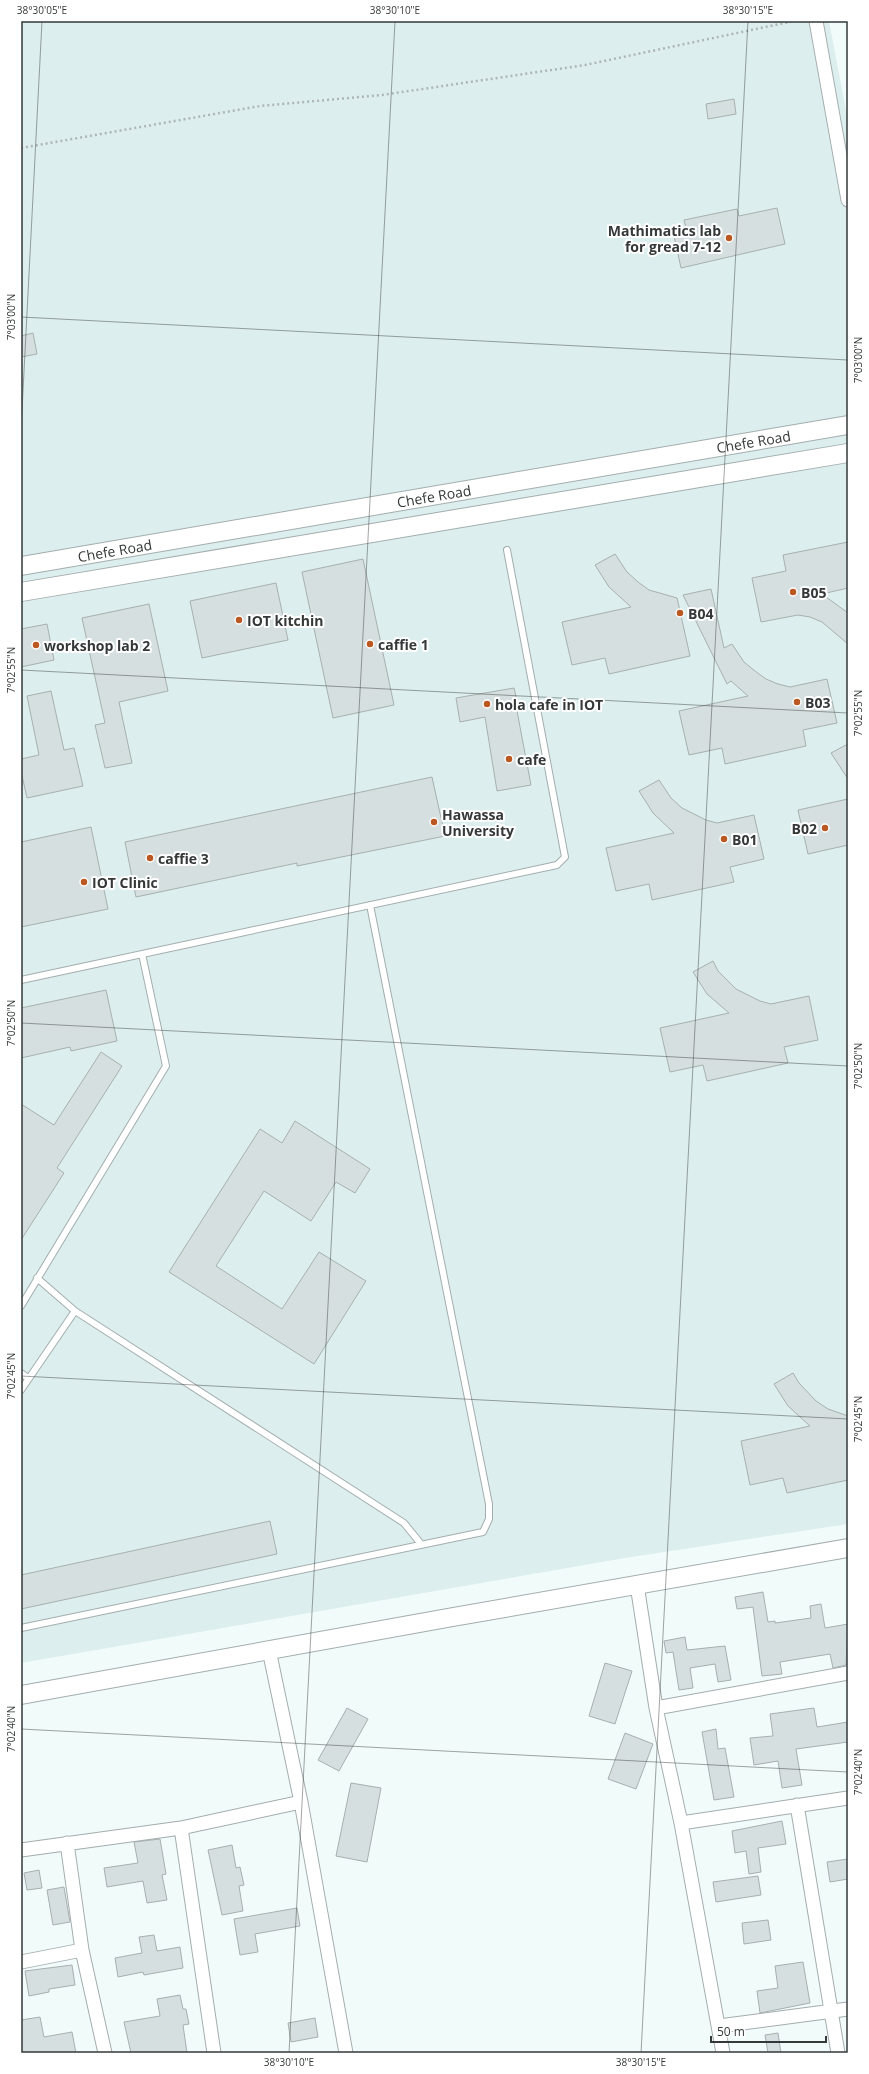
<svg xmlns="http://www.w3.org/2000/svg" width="869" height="2074" font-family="'Open Sans',sans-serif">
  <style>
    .built { fill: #dceeee }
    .building { fill: #d6dfdf; stroke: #a7b0af }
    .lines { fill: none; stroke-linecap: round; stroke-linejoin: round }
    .lane-casing { stroke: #a4adad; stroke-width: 8 }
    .street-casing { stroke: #a4adad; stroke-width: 15 }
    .secondary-casing { stroke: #a4adad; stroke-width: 20 }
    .path { stroke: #aeb6b5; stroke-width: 2.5; stroke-dasharray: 2 3; stroke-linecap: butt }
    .lane { stroke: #fff; stroke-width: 6 }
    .street { stroke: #fff; stroke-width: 13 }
    .secondary { stroke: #fff; stroke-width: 18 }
    .ticks { fill: none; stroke: #353838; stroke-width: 1; stroke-opacity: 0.45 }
    .poi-dot { fill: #bb5822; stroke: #fff; stroke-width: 1.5 }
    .labels { text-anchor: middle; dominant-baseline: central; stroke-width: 4; stroke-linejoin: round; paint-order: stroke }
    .poi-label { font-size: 14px; font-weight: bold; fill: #353838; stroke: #fff; text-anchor: start }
    .street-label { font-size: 14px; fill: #353838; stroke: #fff }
    .neatline { fill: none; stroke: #353838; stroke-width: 1.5 }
    .ticks-label { font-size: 10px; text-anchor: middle; fill: #353838 }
  </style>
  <rect width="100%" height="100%" fill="#f1fbfa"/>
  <path class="built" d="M21 21H829L848 121V1524L625 1558 21 1663Z"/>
  <path class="building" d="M734 99 736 114 708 119 706 104Z
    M777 208 785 244 681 268 673 231 686 228 684 220 737 209 739 216Z
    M33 333 37 354 21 357V336Z
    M848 542V588L822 594 848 613V644L822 622 810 617 798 615 761 622 752 578 786 571 783 555Z
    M615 554 627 572 638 582 649 590 677 598 690 656 609 674 605 658 572 665 562 622 631 607 609 587 595 565Z
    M363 559 394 705 333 718 302 572Z
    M276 583 288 640 202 658 190 601Z
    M711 589 724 648 732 644 744 662 755 671 766 679 778 684 790 687 827 679 837 723 803 730 806 746 725 764 722 748 689 755 679 711 748 696 731 681 727 684 683 595Z
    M149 604 168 691 119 702 132 763 105 768 95 725 105 723 82 618Z
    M47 624 54 660 21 667V629Z
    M514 688 519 710 517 711 531 785 497 791 485 717 460 722 456 698Z
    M51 691 64 750 74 748 83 786 27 798 21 771V759L39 755 27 696Z
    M848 744V779L831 753Z
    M432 777 445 836 297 866V863L136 897 125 842Z
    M659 780 671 798 682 808 706 820 717 823 754 815 764 859 730 867 734 882 652 900 649 884 616 891 606 848 674 833 653 813 639 791Z
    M848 799V845L808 854 798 810Z
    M91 827 108 909 21 927V842Z
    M713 961 718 971 736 989 760 1001 771 1004 809 996 818 1040 784 1047 788 1063 707 1081 703 1065 670 1072 660 1028 729 1013 707 994 693 972Z
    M106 990 117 1041 71 1051 70 1047 21 1058V1008Z
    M101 1052 122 1066 57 1168 64 1173 21 1240V1104L54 1125Z
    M295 1121 370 1169 355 1193 336 1182 311 1221 264 1191 216 1266 282 1309 319 1252 366 1281 314 1364 169 1272 260 1129 282 1143Z
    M793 1373 799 1383 816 1401 828 1409 848 1416V1480L787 1493 783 1478 750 1485 741 1441 810 1426 788 1406 774 1384Z
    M270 1521 277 1554 21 1609V1575Z
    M763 1592 768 1622 775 1621V1623L811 1618 810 1606 821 1604 825 1628 848 1624 846 1665 833 1668 830 1654 780 1662 782 1674 762 1676 753 1607 737 1609 735 1597Z
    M685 1637 687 1650 725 1646 731 1680 718 1682 715 1664 690 1668 693 1688 679 1690 673 1652 666 1653 664 1641Z
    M605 1663 632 1671 615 1724 589 1716Z
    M347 1708 368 1719 339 1771 318 1760Z
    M814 1708 817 1727 848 1722V1742L796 1749 802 1785 782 1788 778 1761 754 1765 750 1738 773 1736 770 1714Z
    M716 1729 718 1749 725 1748 734 1797 714 1800 702 1732Z
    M625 1733 653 1744 636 1789 608 1779Z
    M351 1783 381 1788 367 1862 336 1856Z
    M782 1821 786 1844 758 1848 761 1872 749 1874 746 1851 735 1853 732 1831Z
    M160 1839 166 1874 162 1875 167 1900 147 1903 143 1881 107 1887 104 1868 138 1863 134 1842Z
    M232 1845 236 1868 240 1867 244 1885 239 1886 243 1911 222 1915 208 1850Z
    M848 1859V1879L830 1882 827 1862Z
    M39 1870 42 1888 27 1890 24 1873Z
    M758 1876 761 1895 716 1902 713 1882Z
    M64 1887 70 1922 53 1925 47 1890Z
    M297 1908 300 1926 255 1934 258 1952 240 1955 234 1919Z
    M768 1920 771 1940 744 1944 742 1923Z
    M154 1935 157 1951 180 1947 183 1968 144 1975 143 1972 118 1977 115 1958 142 1953 139 1937Z
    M803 1962 810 2003 760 2013 757 1991 778 1988 775 1966Z
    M72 1965 75 1985 49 1989V1992L29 1996 25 1971Z
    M180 1995 183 2009H186L189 2024 183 2025 187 2053H131L124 2022 160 2016 157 1999Z
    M40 2017 44 2037 72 2032 76 2053H21V2020Z
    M315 2018 318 2037 291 2042 288 2023Z
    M778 2033 781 2053H768L765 2035Z"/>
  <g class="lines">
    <g class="lane-casing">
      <path id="lane" d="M21 980 557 865 565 857 507 550
        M37 1278 75 1311 404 1523 421 1544
        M21 1306 166 1066 142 954
        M21 1373 28 1378
        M21 1390 75 1311
        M21 1628 483 1532 489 1519V1504L370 905"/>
    </g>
    <g class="street-casing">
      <path id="street" d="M816 21 848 200
        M637 1585 656 1708 681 1823 723 2053
        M269 1650 301 1802 346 2053
        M656 1708 848 1673
        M797 1805 838 2053
        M681 1823 848 1798
        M181 1828 214 2053
        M67 1843 82 1950 105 2053
        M21 1850 181 1828 301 1802
        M21 1962 82 1950
        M719 2026 848 2009"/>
    </g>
    <g class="secondary-casing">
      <g id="secondary">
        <path id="s1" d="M21 566 848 425"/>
        <path d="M21 592 848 453"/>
        <path d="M21 1695 453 1617 848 1548"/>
      </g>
    </g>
    <path class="path" d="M21 148 260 106 382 95 585 65 794 21"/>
    <use href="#lane" class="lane"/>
    <use href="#street" class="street"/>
    <use href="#secondary" class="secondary"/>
  </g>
  <path class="ticks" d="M21 317 848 360M21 430 42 21M21 670 848 713M21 1023 848 1066M21 1376 848 1419M21 1729 848 1772M289 2053 395 21M641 2053 748 21"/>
  <g class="poi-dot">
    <circle cx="729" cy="238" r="4"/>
    <circle cx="793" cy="592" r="4"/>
    <circle cx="680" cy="613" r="4"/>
    <circle cx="239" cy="620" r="4"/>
    <circle cx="370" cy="644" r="4"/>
    <circle cx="36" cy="645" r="4"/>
    <circle cx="797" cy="702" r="4"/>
    <circle cx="487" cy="704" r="4"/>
    <circle cx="509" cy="759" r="4"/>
    <circle cx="434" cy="822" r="4"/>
    <circle cx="825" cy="828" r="4"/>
    <circle cx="724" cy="839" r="4"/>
    <circle cx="150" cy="858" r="4"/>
    <circle cx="84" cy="882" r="4"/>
  </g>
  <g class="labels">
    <g class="poi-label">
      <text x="721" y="230" text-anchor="end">Mathimatics lab<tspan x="721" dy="16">for gread 7-12</tspan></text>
      <text x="801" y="592">B05</text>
      <text x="688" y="613">B04</text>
      <text x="247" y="620">IOT kitchin</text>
      <text x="378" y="644">caffie 1</text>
      <text x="44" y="645">workshop lab 2</text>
      <text x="805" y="702">B03</text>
      <text x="495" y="704">hola cafe in IOT</text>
      <text x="517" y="759">cafe</text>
      <text x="442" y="814">Hawassa<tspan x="442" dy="16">University</tspan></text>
      <text x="817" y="828" text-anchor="end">B02</text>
      <text x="732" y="839">B01</text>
      <text x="158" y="858">caffie 3</text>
      <text x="92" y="882">IOT Clinic</text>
    </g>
    <g class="street-label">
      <text stroke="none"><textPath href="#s1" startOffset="743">Chefe Road</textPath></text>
      <text stroke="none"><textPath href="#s1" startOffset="419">Chefe Road</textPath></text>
      <text stroke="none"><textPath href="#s1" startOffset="95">Chefe Road</textPath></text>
    </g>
  </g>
  <rect width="869" height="2074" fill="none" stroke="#ffffff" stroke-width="44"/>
  <path d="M711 2036v6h115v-6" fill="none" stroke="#353838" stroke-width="2"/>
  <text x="717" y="2036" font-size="12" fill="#353838" stroke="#ffffff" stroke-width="3" paint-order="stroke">50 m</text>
  <rect x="22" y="22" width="825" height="2030" class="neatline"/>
  <g class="ticks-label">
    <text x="42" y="14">38°30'05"E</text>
    <text x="395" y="14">38°30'10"E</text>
    <text x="748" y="14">38°30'15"E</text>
    <text transform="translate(11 317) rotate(-90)" y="4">7°03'00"N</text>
    <text transform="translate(858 360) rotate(-90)" y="4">7°03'00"N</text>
    <text transform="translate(11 670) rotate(-90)" y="4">7°02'55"N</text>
    <text transform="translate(858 713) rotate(-90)" y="4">7°02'55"N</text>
    <text transform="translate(11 1023) rotate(-90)" y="4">7°02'50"N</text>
    <text transform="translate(858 1066) rotate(-90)" y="4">7°02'50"N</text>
    <text transform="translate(11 1376) rotate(-90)" y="4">7°02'45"N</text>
    <text transform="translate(858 1419) rotate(-90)" y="4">7°02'45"N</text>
    <text transform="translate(11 1729) rotate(-90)" y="4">7°02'40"N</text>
    <text transform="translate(858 1772) rotate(-90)" y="4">7°02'40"N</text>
    <text x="289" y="2066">38°30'10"E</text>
    <text x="641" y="2066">38°30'15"E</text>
  </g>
</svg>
